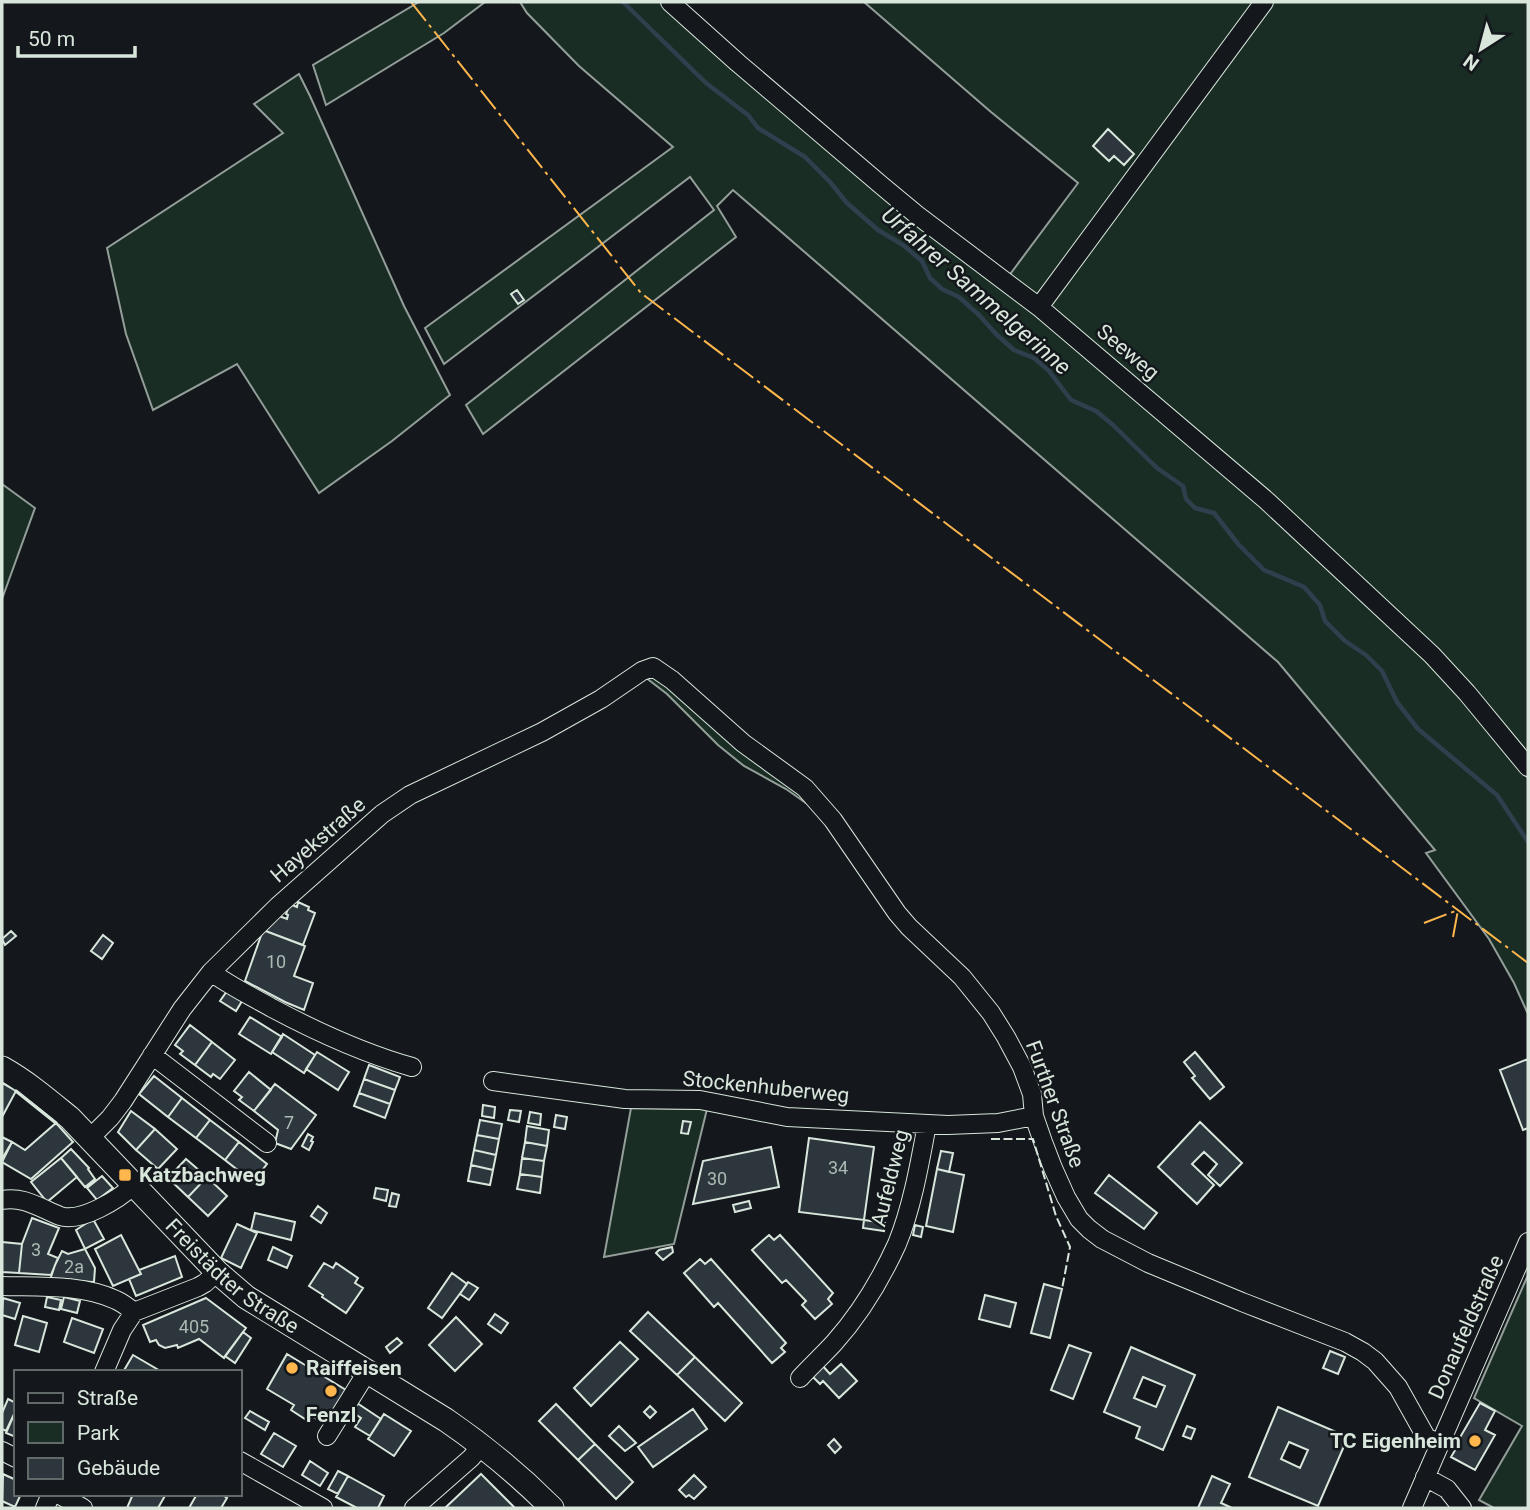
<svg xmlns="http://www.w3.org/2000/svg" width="1530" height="1510" font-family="Roboto,sans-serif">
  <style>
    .green { fill: #1a2d24; stroke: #939e99; stroke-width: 2 }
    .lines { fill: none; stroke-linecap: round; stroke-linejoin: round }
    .stream { stroke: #2f3f4d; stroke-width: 4.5 }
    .building { fill: #2c363c; stroke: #d8e6dc; stroke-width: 2; fill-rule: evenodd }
    .minor-casing { stroke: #d8e6dc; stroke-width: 20 }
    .major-casing { stroke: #d8e6dc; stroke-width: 25 }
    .minor { stroke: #14181c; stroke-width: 18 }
    .major { stroke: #14181c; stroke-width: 23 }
    .fence { stroke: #d8e6dc; stroke-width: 2; stroke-dasharray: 9 3.5; stroke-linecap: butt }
    .wall { stroke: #d8e6dc; stroke-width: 3.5 }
    .power { stroke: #ffb74d; stroke-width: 2; stroke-dasharray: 24 5 3.5 5; stroke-linecap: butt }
    .poi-dot { fill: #ffb74d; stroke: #14181c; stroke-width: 2.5 }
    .labels { text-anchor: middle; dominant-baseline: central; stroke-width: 5; stroke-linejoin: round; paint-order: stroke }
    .number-label { font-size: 18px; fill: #adbab4 }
    .street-label { font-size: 21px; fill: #d8e6dc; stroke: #14181c }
    .poi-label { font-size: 21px; font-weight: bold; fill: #d8e6dc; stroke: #14181c; text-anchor: start }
    .water-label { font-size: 23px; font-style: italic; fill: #d8e6dc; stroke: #14181c }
  </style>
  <rect width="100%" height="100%" fill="#14181c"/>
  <path class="green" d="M419 2H485L444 33 326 105 313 65Z
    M520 2H662L1232 479 1422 656 1458 692 1528 778V1014L1514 983 1489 939 1426 853 1435 850 1278 662 733 190 717 206 736 237 483 434 466 405 714 210 690 177 444 364 425 328 673 147 579 66 527 13Z
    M864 2H1528V753L1463 677 1008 277 1078 183 991 112Z
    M299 74 310 96 404 306 450 395 392 441 319 493 237 364 153 410 126 334 107 248 283 133 254 104Z
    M2 484 35 508 2 599Z
    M654 675 780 773 823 815 786 789 744 766 718 745 667 694 645 677Z
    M631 1108 707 1109 674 1244 604 1257Z
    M1528 1275V1508H1494L1479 1500 1522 1426 1474 1398Z"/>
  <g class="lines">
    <path class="stream" d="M623 2 706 83 748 115 758 128 805 157 830 182 847 203 878 230 903 245 922 261 930 278 942 289 959 297 979 315 997 335 1014 350 1034 358 1049 371 1071 400 1096 411 1113 425 1157 468 1183 486 1186 499 1195 508 1214 513 1239 545 1264 570 1304 587 1320 605 1325 621 1345 641 1366 655 1382 671 1397 702 1418 729 1497 795 1528 842"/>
  </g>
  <path class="building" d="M1108 129 1134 154 1124 165 1114 156 1109 161 1093 146Z
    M517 290 524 300 518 304 511 294Z
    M298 902 309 907 308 910 315 913 303 945 263 930 279 916 287 919 288 915 286 914 290 904 297 907Z
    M263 930 305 946 294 976 313 983 304 1010 285 1002 245 981Z
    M11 931 16 936 5 945 2 939Z
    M103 935 113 943 102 959 91 951Z
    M227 991 242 1001 236 1011 220 1001Z
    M250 1017 282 1037 271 1054 239 1034Z
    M190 1025 212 1042 195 1065 180 1054 183 1051 175 1045Z
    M283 1034 315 1055 304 1073 272 1052Z
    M212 1042 235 1060 220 1079 213 1074 211 1077 195 1065Z
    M317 1052 349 1072 338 1090 306 1069Z
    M1195 1052 1224 1087 1210 1099 1192 1078 1195 1076 1184 1062Z
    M1528 1059V1128L1523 1130 1500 1070Z
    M369 1065 400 1077 395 1090 364 1079Z
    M249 1072 271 1090 254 1111 239 1100 242 1097 234 1091Z
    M154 1076 182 1098 168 1117 139 1094Z
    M364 1079 395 1090 390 1104 359 1093Z
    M2 1083 16 1091 2 1117Z
    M275 1084 316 1115 291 1149 275 1143 278 1130 254 1111Z
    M359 1093 390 1104 385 1118 354 1106Z
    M182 1098 210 1120 196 1138 168 1117Z
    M483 1105 495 1107 494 1118 482 1116Z
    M510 1110 521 1111 519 1122 508 1120Z
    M131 1111 155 1129 136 1150 118 1132Z
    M530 1112 541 1114 540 1125 528 1123Z
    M556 1115 567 1117 565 1129 554 1127Z
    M210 1120 239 1142 225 1160 196 1138Z
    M480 1120 502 1124 499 1139 477 1135Z
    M683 1121 691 1122 688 1134 681 1133Z
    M1200 1122 1242 1163 1220 1186 1208 1175 1217 1164 1204 1152 1192 1164 1214 1185 1197 1204 1158 1167Z
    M56 1123 73 1142 31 1179 2 1162 12 1142 25 1150Z
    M527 1126 549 1130 547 1146 525 1142Z
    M155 1129 177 1149 158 1169 136 1150Z
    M308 1134 313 1137 311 1141 313 1142 309 1150 302 1146Z
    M477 1135 499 1139 496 1155 474 1150Z
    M2 1137 12 1142 2 1159Z
    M809 1138 874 1147 864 1220 799 1212Z
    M239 1142 267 1164 253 1182 225 1160Z
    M525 1142 547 1146 544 1161 522 1158Z
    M771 1147 779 1187 693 1204 703 1161Z
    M71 1149 89 1168 88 1169 95 1179 85 1187 61 1158Z
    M474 1150 496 1155 493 1170 471 1165Z
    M941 1151 953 1153 949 1172 937 1169Z
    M61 1158 77 1177 47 1202 31 1182Z
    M522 1158 544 1161 542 1177 520 1174Z
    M186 1159 207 1177 188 1197 168 1178Z
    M471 1165 493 1170 490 1185 468 1181Z
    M937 1169 964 1175 953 1232 926 1226Z
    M520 1174 542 1177 540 1193 517 1189Z
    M1109 1175 1157 1213 1144 1229 1095 1193Z
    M102 1176 113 1188 97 1200 87 1188Z
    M207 1177 227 1196 208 1216 188 1197Z
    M376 1188 388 1190 386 1201 374 1198Z
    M392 1193 399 1195 396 1207 389 1206Z
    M749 1201 751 1208 735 1212 733 1205Z
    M318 1206 327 1213 321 1223 311 1216Z
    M255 1213 295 1222 291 1240 251 1230Z
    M32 1218 59 1228 48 1254 58 1258 51 1275 19 1273 22 1244Z
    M93 1219 104 1239 85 1249 76 1230Z
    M864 1220 885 1223 884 1231 863 1228Z
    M237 1224 257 1233 241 1268 221 1258Z
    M915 1225 923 1227 921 1237 913 1235Z
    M121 1235 141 1274 113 1286 95 1249Z
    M769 1235 774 1240 780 1235 833 1293 828 1299 832 1304 815 1319 802 1305 806 1301 786 1280 782 1283 752 1250Z
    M2 1242 22 1244 19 1273 2 1272Z
    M273 1247 292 1256 287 1268 268 1260Z
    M672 1247 673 1252 663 1260 656 1253 659 1250Z
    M85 1249 95 1268 94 1282 50 1280 55 1265 62 1251 68 1254Z
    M175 1256 182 1277 136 1296 129 1279 141 1274 139 1270Z
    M700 1259 705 1264 711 1259 786 1343 781 1348 785 1352 772 1363 718 1303 714 1307 684 1273Z
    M324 1263 333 1268 336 1263 358 1278 355 1283 363 1288 346 1313 322 1297 323 1295 309 1286Z
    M452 1273 467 1284 442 1318 428 1308Z
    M468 1282 478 1288 469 1300 460 1294Z
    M1044 1284 1062 1289 1050 1338 1031 1333Z
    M985 1295 1016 1303 1010 1327 979 1319Z
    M47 1297 61 1300 59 1310 45 1307Z
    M64 1297 80 1301 77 1313 61 1309Z
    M3 1298 20 1303 15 1319 2 1315Z
    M206 1298 246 1328 224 1358 199 1339 178 1348 177 1345 165 1348 159 1345 156 1340 150 1342 143 1325Z
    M648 1312 695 1357 677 1375 630 1331Z
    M495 1314 508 1323 501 1333 488 1324Z
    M23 1316 47 1323 39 1352 15 1345Z
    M456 1317 482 1344 455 1371 429 1345Z
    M72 1318 103 1329 94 1353 64 1342Z
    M243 1332 251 1338 235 1363 225 1356Z
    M397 1338 402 1343 390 1353 386 1347Z
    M620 1342 638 1359 591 1406 574 1388Z
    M1069 1345 1091 1353 1073 1399 1051 1390Z
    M1131 1347 1195 1375 1163 1450 1136 1438 1140 1427 1104 1412ZM1143 1377 1165 1386 1156 1407 1134 1398Z
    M1330 1351 1345 1357 1338 1374 1323 1368Z
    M287 1354 346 1390 325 1424 308 1414 305 1419 291 1410 294 1405 267 1389Z
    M133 1355 162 1372H123Z
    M695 1357 742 1403 725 1421 677 1375Z
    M821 1364 830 1374 841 1364 857 1381 839 1398 823 1381 820 1384 810 1374Z
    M8 1399 16 1403V1410L6 1431 2 1429V1413Z
    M357 1403 381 1419 370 1436 355 1427 361 1418 352 1412Z
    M1480 1403 1495 1411 1485 1430 1495 1435 1475 1470 1451 1457 1457 1447 1455 1446Z
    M556 1404 595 1444 578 1460 539 1421Z
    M650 1406 656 1412 650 1418 644 1412Z
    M1278 1407 1348 1437 1318 1506 1249 1477ZM1289 1442 1308 1450 1300 1468 1281 1459Z
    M693 1409 707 1429 653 1467 638 1447Z
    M16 1410V1437L6 1433Z
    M250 1411 269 1422 265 1430 245 1418Z
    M384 1414 411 1431 394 1456 368 1439Z
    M619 1426 636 1443 625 1451 609 1436Z
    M1187 1426 1195 1429 1191 1439 1183 1436Z
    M274 1433 296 1446 283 1467 261 1454Z
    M834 1439 841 1447 835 1453 828 1445Z
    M595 1444 633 1482 616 1499 578 1460Z
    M310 1461 328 1473 320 1486 302 1475Z
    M338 1471 348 1476 338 1494 328 1489Z
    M3 1474 16 1480V1494H21L15 1507 2 1501Z
    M481 1474 515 1508H445Z
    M694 1475 706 1487 694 1499 689 1495 686 1497 679 1490Z
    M348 1476 384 1496 378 1508H357L336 1497Z
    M1212 1476 1230 1484 1221 1503 1232 1508H1198Z
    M133 1494H166L158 1508H127Z
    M197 1494H221L227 1498 221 1508H189Z"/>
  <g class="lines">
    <g class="minor-casing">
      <path id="minor" d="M670 2 738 63 881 185 917 215 1039 307 1267 501 1432 655 1467 693 1528 767
        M1039 307 1264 2
        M211 972C230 986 251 996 272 1008 317 1032 362 1053 412 1067
        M152 1055 267 1143
        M493 1081 625 1099 700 1100 787 1117 948 1125 998 1123 1034 1116
        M90 1138 110 1118 123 1101 182 1009 211 972 278 906 382 814 410 795 542 732 601 699 642 671 653 667 672 680 743 743 805 788 833 820 897 913 909 927 962 977 991 1013 1006 1037 1022 1067 1032 1094 1034 1116 1043 1142 1053 1168 1066 1197 1079 1219 1089 1229 1102 1239 1148 1263 1242 1302 1345 1342 1363 1352 1375 1361 1398 1387 1426 1437 1439 1444
        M2 1200C24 1196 40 1208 60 1216 81 1223 119 1199 134 1185
        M2 1286C38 1287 82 1284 116 1300 123 1303 129 1308 134 1312
        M104 1372 122 1330 134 1312 198 1287 205 1283 217 1272
        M800 1378C811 1366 823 1355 834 1343 860 1314 881 1279 897 1244 912 1208 920 1162 927 1124
        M327 1436 367 1372
        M2 1451 16 1458
        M240 1461 323 1508
        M1425 1477 1447 1489 1462 1508
        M58 1494 83 1508
        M45 1508 51 1494
        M414 1508 471 1458 482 1445
        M1412 1508 1528 1242"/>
    </g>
    <g class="major-casing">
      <g id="major">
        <path id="s1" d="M2 1068C27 1082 48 1100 70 1118L217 1272 246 1297 446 1420C484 1446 519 1475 552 1508"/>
      </g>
    </g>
    <use href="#minor" class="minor"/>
    <use href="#major" class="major"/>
    <path class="fence" d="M991 1139H1033L1056 1216 1070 1247 1062 1289"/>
    <path class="wall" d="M16 1091 56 1123"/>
    <path class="power" d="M411 2 641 293 1528 963
      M1424 923 1458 910
      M1453 937 1458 910"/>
  </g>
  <g class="poi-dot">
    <rect x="118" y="1168" width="14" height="14" rx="3.5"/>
    <circle cx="292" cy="1368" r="7"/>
    <circle cx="331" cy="1391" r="7"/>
    <circle cx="1475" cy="1441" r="7"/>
  </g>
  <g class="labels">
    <g class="number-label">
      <text x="276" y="961">10</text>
      <text x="289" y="1122">7</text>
      <text x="838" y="1167">34</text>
      <text x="717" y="1178">30</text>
      <text x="36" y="1249">3</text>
      <text x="74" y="1266">2a</text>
      <text x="194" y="1326">405</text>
    </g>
    <g class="street-label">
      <text transform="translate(1128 352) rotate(40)">Seeweg</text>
      <text transform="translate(318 840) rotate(-41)">Hayekstraße</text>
      <text transform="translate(766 1087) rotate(6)">Stockenhuberweg</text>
      <text transform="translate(1055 1104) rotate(70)">Further Straße</text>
      <text transform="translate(890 1178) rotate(-76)">Aufeldweg</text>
      <text stroke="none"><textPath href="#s1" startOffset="312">Freistädter Straße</textPath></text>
      <text transform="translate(1466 1327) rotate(-66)">Donaufeldstraße</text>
    </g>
    <g class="poi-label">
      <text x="139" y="1175">Katzbachweg</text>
      <text x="306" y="1368">Raiffeisen</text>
      <text x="331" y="1415" text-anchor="middle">Fenzl</text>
      <text x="1461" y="1441" text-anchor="end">TC Eigenheim</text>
    </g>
    <g class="water-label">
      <text transform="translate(976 291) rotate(41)">Urfahrer Sammelgerinne</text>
    </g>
  </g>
  <rect width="1530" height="1510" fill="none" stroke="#d8e6dc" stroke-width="7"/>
  <rect x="14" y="1370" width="228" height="126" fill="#14181c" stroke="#626a69" stroke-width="2"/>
  <rect x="28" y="1393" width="35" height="10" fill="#14181c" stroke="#626a69" stroke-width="2"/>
  <text x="77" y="1405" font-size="21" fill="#d8e6dc">Straße</text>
  <rect x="28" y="1422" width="35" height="21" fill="#1a2d24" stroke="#626a69" stroke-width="2"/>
  <text x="77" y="1440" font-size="21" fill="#d8e6dc">Park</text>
  <rect x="28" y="1458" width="35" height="21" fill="#2c363c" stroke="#626a69" stroke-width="2"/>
  <text x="77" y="1475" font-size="21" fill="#d8e6dc">Gebäude</text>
  <g transform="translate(1481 49) rotate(216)" stroke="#14181c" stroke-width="5" paint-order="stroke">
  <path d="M0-5L12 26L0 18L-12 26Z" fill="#d8e6dc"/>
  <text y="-10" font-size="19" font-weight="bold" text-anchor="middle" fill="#d8e6dc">N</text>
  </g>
  <path d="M18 46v10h117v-10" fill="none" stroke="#d8e6dc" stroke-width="3.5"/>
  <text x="28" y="46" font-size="21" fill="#d8e6dc" stroke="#14181c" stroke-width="5" paint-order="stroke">50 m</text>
</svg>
